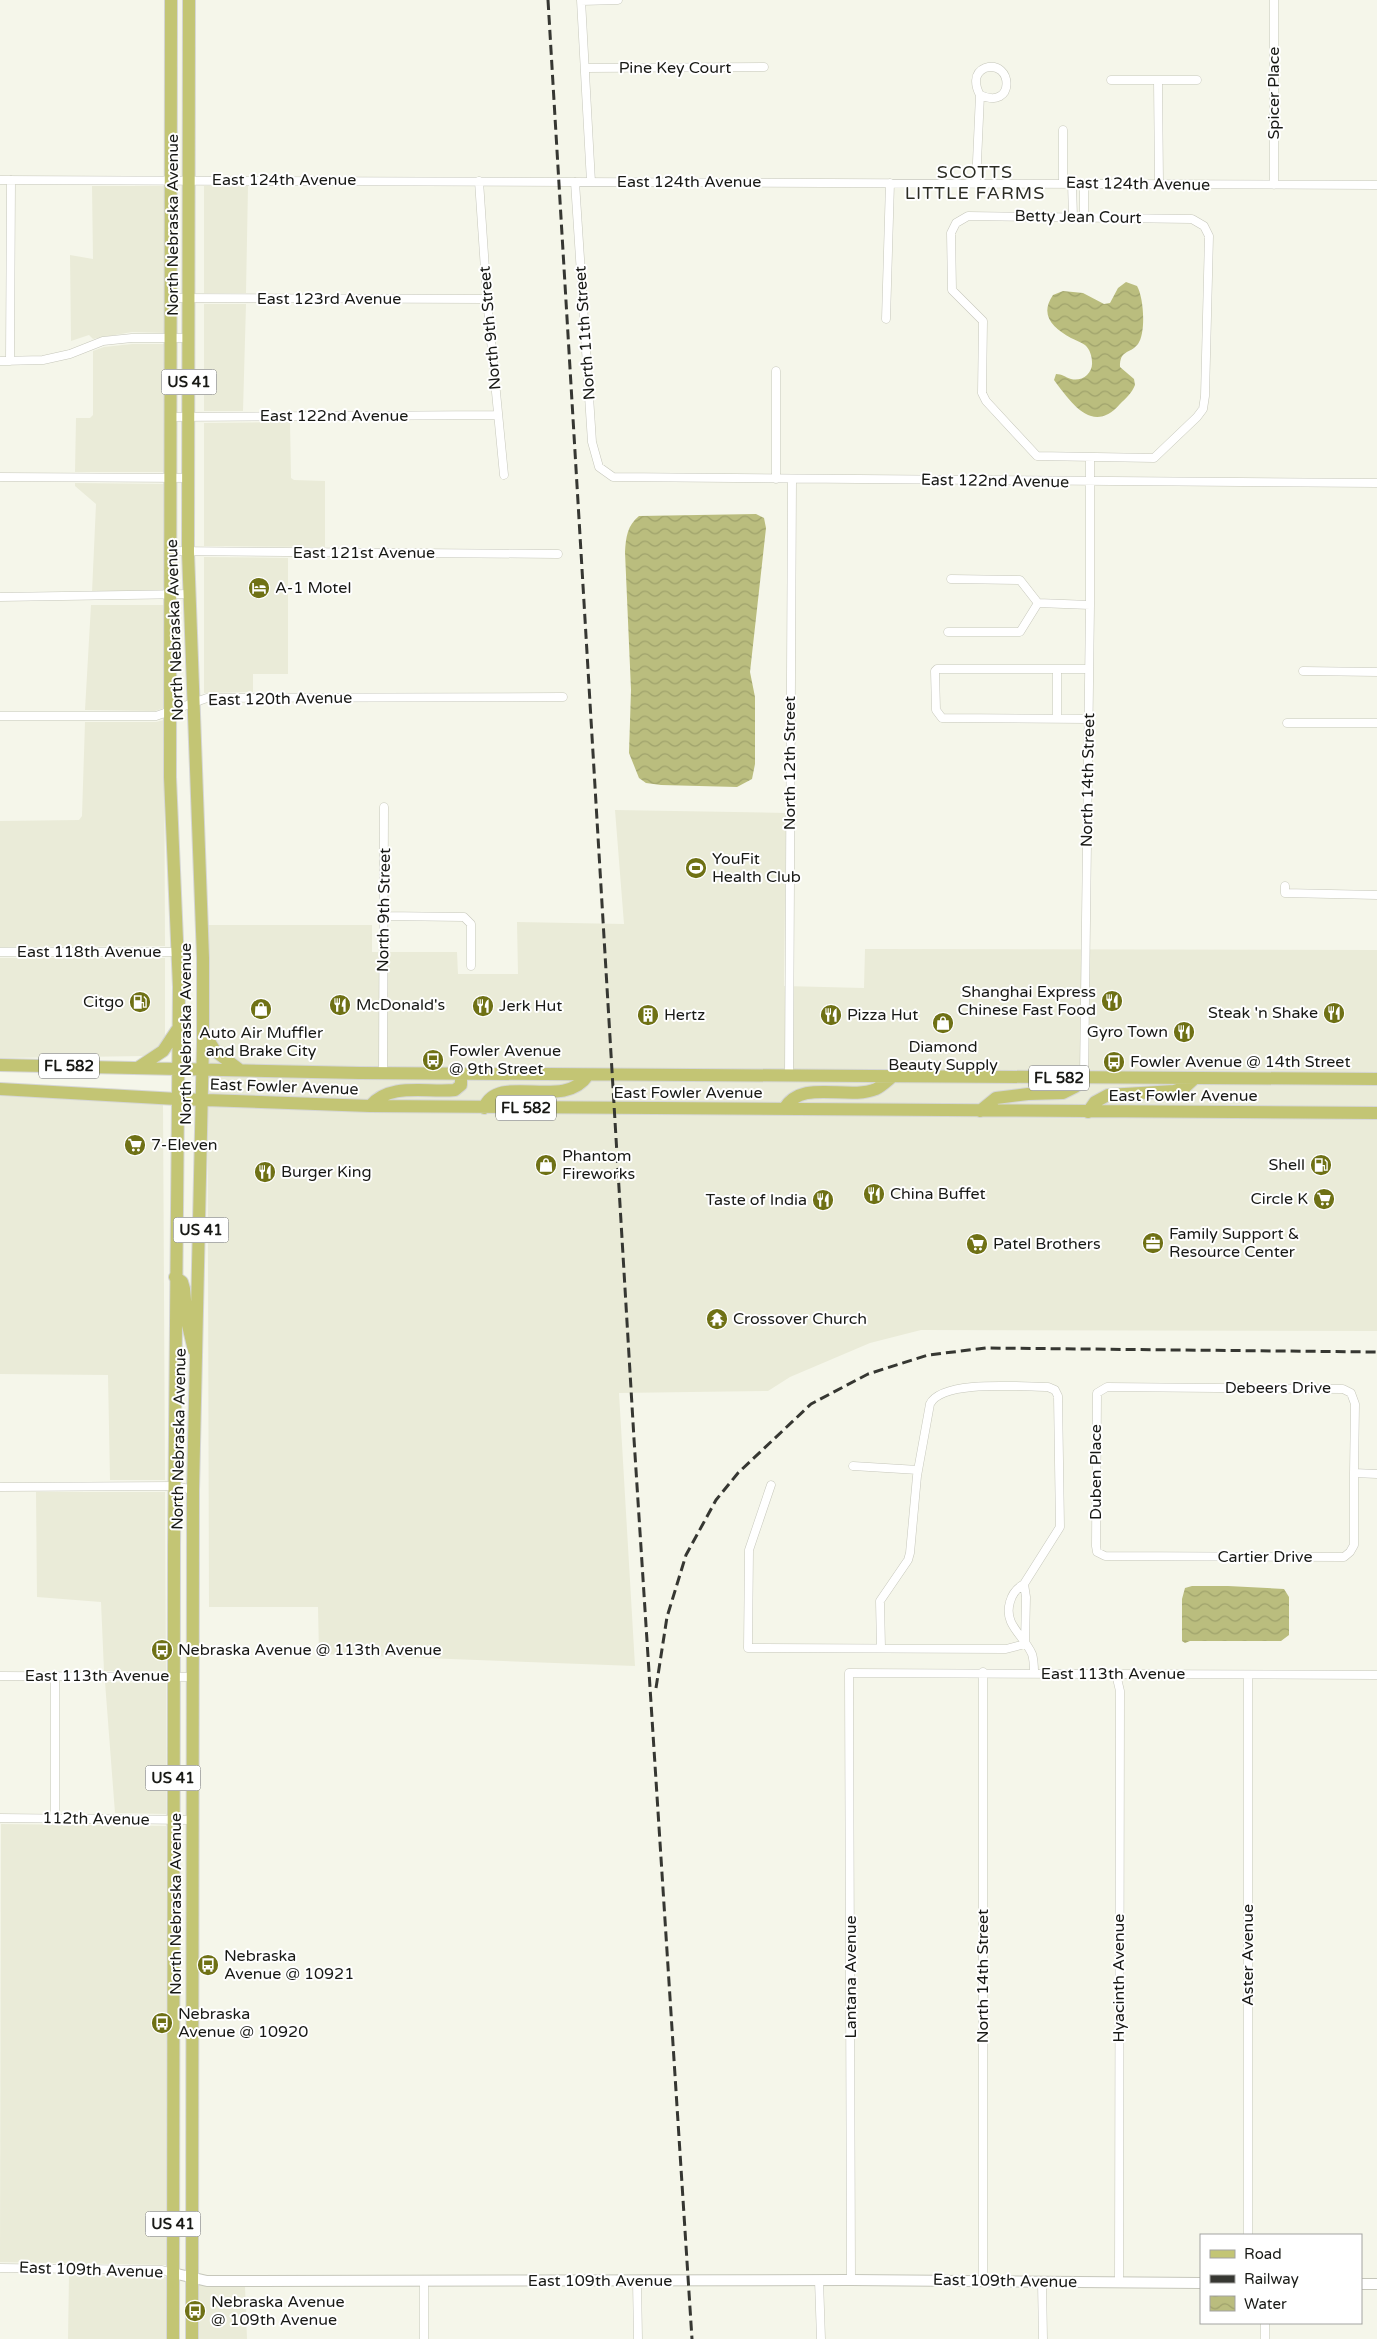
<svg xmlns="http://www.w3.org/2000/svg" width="1377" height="2339" font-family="'Varela Round',sans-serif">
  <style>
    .built { fill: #eaebd8 }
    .water { fill: url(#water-waves) }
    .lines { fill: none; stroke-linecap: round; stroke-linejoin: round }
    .minor-casing { stroke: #c6c7bb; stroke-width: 9 }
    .tertiary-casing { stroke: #c6c7bb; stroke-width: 12 }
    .primary-casing { stroke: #d5d6d5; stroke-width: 14 }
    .minor { stroke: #fff; stroke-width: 8 }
    .tertiary { stroke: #fff; stroke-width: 10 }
    .primary { stroke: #c3c574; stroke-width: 12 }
    .rail { stroke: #363732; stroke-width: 3; stroke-dasharray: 10 5; stroke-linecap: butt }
    .labels { text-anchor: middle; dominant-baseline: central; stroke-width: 4; stroke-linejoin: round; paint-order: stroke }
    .shield { fill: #fff; stroke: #5d5e5b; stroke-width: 1 }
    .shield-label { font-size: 15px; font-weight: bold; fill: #181915 }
    .street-label { font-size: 16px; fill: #181915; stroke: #fff }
    .poi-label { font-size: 16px; fill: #181915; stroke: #fff; text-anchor: start }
    .neighbourhood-label { font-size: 18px; letter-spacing: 1px; fill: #2c2d24; stroke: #fff }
  </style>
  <defs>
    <pattern id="water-waves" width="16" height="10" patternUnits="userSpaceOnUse" patternTransform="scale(1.25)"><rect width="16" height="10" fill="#babd7e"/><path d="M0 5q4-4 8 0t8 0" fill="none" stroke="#9fa26c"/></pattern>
  </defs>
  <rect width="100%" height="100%" fill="#f5f6ea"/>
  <path class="built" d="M92 186H166V333L132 332 93 339 89 335 71 341 70 255 93 259Z
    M204 186H248L246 293H204Z
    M204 304H246L243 411H204Z
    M132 344H166V472H75L76 418H90L93 415V351L104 347Z
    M290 422 291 478 294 480 325 481V547L204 546V423Z
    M75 483 166 484 165 593H92L96 504 75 486Z
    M204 557 288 558V674H253V692L204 693Z
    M91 605H165L164 708 155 711 85 710Z
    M164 720 165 946 0 947V821L79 820 82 816 85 722H156Z
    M615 810 786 813 784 986 864 988 865 949 1377 950V1331L921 1330 870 1343 790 1377 768 1391 619 1393 635 1666 319 1654 318 1607H209L207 925H372V952H457L458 974H518L517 922 624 924Z
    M0 958H165V1040L160 1047 147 1056 0 1058Z
    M0 1096 163 1104 165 1480H110L108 1375 0 1374Z
    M36 1492H165L166 1671H104L101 1602 37 1597Z
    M105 1682 166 1683V1814L115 1813Z
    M1 1824 166 1826V2265L0 2262Z
    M69 2275 166 2277V2339H68Z
    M199 2285 245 2286 247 2339H199Z"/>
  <path class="water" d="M1126 282 1137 286C1144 298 1146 333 1138 344 1129 355 1120 349 1120 367L1134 379 1135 385C1132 393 1126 398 1120 404 1093 435 1072 404 1054 380L1056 374C1062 374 1065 377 1071 379 1082 382 1093 373 1092 362 1092 357 1090 349 1085 345 1081 342 1075 340 1071 338 1053 328 1039 315 1053 295L1063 291 1083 293 1104 304 1110 303 1118 288Z
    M756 514 764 518 766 528 750 672 755 697V764L752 779 737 787 661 785 646 783 639 778 629 753 631 690 625 552C626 537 627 526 639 516Z
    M1192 1586H1228L1284 1589 1289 1597V1635L1281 1641H1190L1185 1643 1182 1641V1599L1185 1588Z"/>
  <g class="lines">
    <g class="minor-casing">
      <path id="minor" d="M581 0 591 182
        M1274 0V185
        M581 1 618 0
        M586 68 764 67
        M1111 80H1197
        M1158 80 1159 184
        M1063 130V183
        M0 180 1377 185
        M479 181 487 299 504 475
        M575 182 592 442 599 467 613 477 1377 483
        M1072 183 1073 217
        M976 184 980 95C975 86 973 73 985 68 1013 59 1016 111 980 95
        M968 216 1192 219 1204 226 1209 236 1205 396 1203 409 1197 417 1154 458 1037 456 986 401 982 393 983 321 952 290 951 233 956 223Z
        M1084 217V184
        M171 298 487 299
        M886 319 890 183
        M0 361 43 360 70 354 103 341 132 338H189
        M10 361 11 180
        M776 371V479
        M171 417 497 415
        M0 477 189 478
        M170 551 558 554
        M951 579 1020 580 1038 603 1090 605
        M0 597 190 594
        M948 632H1020L1038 603
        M1303 671 1377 672
        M0 716H156L207 698 563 697
        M1057 718V669
        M1089 719 942 718 936 710 935 671 937 669H1089
        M1287 723H1377
        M1285 886V893L1377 895
        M383 916 464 917 471 924V966
        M0 952H177
        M383 1074 384 807
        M789 1077 792 479
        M1084 1078 1090 605V457
        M853 1466 918 1470
        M1354 1473V1545L1350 1552 1344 1557 1105 1556 1097 1552 1096 1546 1097 1393 1107 1387 1343 1389 1351 1393 1355 1404 1354 1473 1377 1474
        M771 1485 749 1550 748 1648 1006 1649 1025 1644
        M0 1487 175 1486 193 1490
        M1024 1584C1017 1588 1012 1594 1010 1602 1003 1625 1024 1635 1032 1654 1034 1660 1034 1667 1034 1673
        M881 1648 880 1601 908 1560 910 1553 917 1476 930 1404C942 1379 1023 1387 1048 1387L1055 1390 1058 1396 1060 1527 1024 1584 1026 1597 1025 1644
        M983 1672V2281
        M1116 1674 1120 1691 1119 2283
        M0 1676 193 1677
        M55 1676V1818
        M0 1818 193 1820
        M1248 2235V1675
        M0 2268 162 2270 173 2273
        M424 2280V2339
        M819 2280 821 2339
        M851 2280 849 1673 1377 1675
        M637 2281 638 2339
        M1042 2282 1043 2339
        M1265 2323V2339"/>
    </g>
    <g class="tertiary-casing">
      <path id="tertiary" d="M173 2273 207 2281 851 2280 1201 2283
        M1361 2284H1377"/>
    </g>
    <g class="primary-casing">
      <path id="primary" d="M171 0 170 777 179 987 174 1547 173 2339
        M189 0 188 552 203 958V1042L193 1490 192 2339
        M204 1033 215 1051 240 1070
        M0 1065 360 1073 1377 1079
        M139 1067 163 1051 177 1030
        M0 1089 177 1099 370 1106 1377 1113
        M370 1106C390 1082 427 1093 455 1090L461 1085V1074
        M484 1108C498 1071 564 1112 588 1075
        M784 1109C802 1078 847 1101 876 1089 881 1087 887 1081 892 1077
        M980 1111 996 1098 1028 1094 1063 1093 1075 1087 1084 1078
        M1088 1112 1095 1102 1108 1095 1174 1091 1184 1088 1195 1078
        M175 1277 182 1282 184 1289 187 1321 194 1350"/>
    </g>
    <use href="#minor" class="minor"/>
    <use href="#tertiary" class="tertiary"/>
    <use href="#primary" class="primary"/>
    <path class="rail" d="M548 0 634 1439 692 2339
      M656 1688 667 1617 686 1555 716 1500 738 1473 811 1404 868 1374 928 1355 986 1348 1377 1352"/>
  </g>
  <defs>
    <g id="hotel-disc" transform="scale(1.125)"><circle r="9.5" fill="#6f7115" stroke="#fff"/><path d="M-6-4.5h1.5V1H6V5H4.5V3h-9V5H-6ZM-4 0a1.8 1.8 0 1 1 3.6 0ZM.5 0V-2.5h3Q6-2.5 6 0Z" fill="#fff"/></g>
    <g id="stadium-disc" transform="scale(1.125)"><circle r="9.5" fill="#6f7115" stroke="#fff"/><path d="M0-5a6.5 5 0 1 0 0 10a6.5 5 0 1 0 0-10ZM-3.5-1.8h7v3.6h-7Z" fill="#fff"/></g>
    <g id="restaurant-disc" transform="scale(1.125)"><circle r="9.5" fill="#6f7115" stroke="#fff"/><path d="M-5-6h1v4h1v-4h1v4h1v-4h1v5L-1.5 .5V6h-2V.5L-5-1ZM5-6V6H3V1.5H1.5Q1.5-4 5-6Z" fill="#fff"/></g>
    <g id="fuel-disc" transform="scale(1.125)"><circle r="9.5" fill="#6f7115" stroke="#fff"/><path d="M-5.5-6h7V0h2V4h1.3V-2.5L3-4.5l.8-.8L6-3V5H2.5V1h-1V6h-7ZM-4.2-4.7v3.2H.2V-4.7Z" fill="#fff"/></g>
    <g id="shop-disc" transform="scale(1.125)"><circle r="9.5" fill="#6f7115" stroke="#fff"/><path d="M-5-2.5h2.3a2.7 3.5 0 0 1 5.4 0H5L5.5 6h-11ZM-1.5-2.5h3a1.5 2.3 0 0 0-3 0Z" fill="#fff"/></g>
    <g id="building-disc" transform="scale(1.125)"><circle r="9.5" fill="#6f7115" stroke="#fff"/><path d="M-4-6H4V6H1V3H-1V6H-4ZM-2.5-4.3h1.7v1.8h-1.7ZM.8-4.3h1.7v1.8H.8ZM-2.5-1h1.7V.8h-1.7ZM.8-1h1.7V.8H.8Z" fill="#fff"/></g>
    <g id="bus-disc" transform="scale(1.125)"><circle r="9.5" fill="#6f7115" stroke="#fff"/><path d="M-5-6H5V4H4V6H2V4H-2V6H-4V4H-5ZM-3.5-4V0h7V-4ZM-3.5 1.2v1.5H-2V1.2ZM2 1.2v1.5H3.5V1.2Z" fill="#fff"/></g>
    <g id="supermarket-disc" transform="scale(1.125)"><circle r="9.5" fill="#6f7115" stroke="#fff"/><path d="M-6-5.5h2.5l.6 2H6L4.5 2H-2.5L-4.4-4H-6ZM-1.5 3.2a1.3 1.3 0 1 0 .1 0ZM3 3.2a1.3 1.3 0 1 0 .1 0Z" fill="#fff"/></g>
    <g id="office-disc" transform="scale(1.125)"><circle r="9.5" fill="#6f7115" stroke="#fff"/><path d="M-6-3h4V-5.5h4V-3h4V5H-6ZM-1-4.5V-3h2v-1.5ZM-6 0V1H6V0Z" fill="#fff"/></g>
    <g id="temple-disc" transform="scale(1.125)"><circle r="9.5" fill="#6f7115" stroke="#fff"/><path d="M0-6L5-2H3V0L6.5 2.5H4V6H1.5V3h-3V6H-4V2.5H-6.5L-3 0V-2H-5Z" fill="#fff"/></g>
  </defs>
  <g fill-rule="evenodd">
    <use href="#hotel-disc" x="259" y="588"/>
    <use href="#stadium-disc" x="696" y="868"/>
    <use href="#restaurant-disc" x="1112" y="1001"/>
    <use href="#fuel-disc" x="140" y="1002"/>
    <use href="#restaurant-disc" x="340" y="1005"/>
    <use href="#restaurant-disc" x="483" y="1006"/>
    <use href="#shop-disc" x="261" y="1009"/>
    <use href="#restaurant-disc" x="1334" y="1013"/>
    <use href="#building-disc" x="648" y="1015"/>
    <use href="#restaurant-disc" x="831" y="1015"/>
    <use href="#shop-disc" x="943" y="1023"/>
    <use href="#restaurant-disc" x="1184" y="1032"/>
    <use href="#bus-disc" x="433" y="1060"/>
    <use href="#bus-disc" x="1114" y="1062"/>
    <use href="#supermarket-disc" x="135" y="1145"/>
    <use href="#shop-disc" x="546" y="1165"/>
    <use href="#fuel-disc" x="1321" y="1165"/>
    <use href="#restaurant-disc" x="265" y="1172"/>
    <use href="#restaurant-disc" x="874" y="1194"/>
    <use href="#supermarket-disc" x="1324" y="1199"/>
    <use href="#restaurant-disc" x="823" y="1200"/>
    <use href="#office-disc" x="1153" y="1243"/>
    <use href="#supermarket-disc" x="977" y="1244"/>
    <use href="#temple-disc" x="717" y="1319"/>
    <use href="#bus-disc" x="162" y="1650"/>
    <use href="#bus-disc" x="208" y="1965"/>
    <use href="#bus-disc" x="162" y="2023"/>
    <use href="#bus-disc" x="195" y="2311"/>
  </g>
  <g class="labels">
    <g class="shield">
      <rect x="161.5" y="369.5" width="55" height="25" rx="4"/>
      <rect x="39" y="1053.5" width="60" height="25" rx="4"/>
      <rect x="1029" y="1065.5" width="60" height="25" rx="4"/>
      <rect x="496" y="1095.5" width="60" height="25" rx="4"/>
      <rect x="173.5" y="1217.5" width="55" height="25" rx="4"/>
      <rect x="145.5" y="1765.5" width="55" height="25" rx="4"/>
      <rect x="145.5" y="2211.5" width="55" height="25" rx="4"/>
    </g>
    <g class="shield-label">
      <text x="189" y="382">US 41</text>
      <text x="69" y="1066">FL 582</text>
      <text x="1059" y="1078">FL 582</text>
      <text x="526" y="1108">FL 582</text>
      <text x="201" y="1230">US 41</text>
      <text x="173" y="1778">US 41</text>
      <text x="173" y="2224">US 41</text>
    </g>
    <g class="street-label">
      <text x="675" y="68">Pine Key Court</text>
      <text transform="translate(1274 93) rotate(-90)">Spicer Place</text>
      <text x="284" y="180">East 124th Avenue</text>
      <text x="689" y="182">East 124th Avenue</text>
      <text transform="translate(1138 184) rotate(1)">East 124th Avenue</text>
      <text transform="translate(1078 217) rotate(1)">Betty Jean Court</text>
      <text transform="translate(173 225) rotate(-90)">North Nebraska Avenue</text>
      <text x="329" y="299">East 123rd Avenue</text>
      <text transform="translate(490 328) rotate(-95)">North 9th Street</text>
      <text transform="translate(585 333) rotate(-94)">North 11th Street</text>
      <text x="334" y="416">East 122nd Avenue</text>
      <text transform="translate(995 481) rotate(1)">East 122nd Avenue</text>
      <text x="364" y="553">East 121st Avenue</text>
      <text transform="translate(175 630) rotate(-92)">North Nebraska Avenue</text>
      <text transform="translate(280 699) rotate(-1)">East 120th Avenue</text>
      <text transform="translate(790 763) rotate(-90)">North 12th Street</text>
      <text transform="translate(1088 780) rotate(-89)">North 14th Street</text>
      <text transform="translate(384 910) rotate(-89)">North 9th Street</text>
      <text x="89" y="952">East 118th Avenue</text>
      <text transform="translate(186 1034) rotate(-90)">North Nebraska Avenue</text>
      <text transform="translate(284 1087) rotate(2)">East Fowler Avenue</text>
      <text x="688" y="1093">East Fowler Avenue</text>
      <text x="1183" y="1096">East Fowler Avenue</text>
      <text x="1278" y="1388">Debeers Drive</text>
      <text transform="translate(179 1439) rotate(-89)">North Nebraska Avenue</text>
      <text transform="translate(1096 1472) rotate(-90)">Duben Place</text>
      <text x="1265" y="1557">Cartier Drive</text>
      <text x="1113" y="1674">East 113th Avenue</text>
      <text x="97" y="1676">East 113th Avenue</text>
      <text transform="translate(96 1819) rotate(1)">112th Avenue</text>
      <text transform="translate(176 1904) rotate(-90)">North Nebraska Avenue</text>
      <text transform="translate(1248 1955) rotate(-90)">Aster Avenue</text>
      <text transform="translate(983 1976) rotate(-90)">North 14th Street</text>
      <text transform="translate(851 1977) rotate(-90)">Lantana Avenue</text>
      <text transform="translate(1119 1978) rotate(-90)">Hyacinth Avenue</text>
      <text transform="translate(91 2270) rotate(2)">East 109th Avenue</text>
      <text x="600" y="2281">East 109th Avenue</text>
      <text transform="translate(1005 2281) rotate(1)">East 109th Avenue</text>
    </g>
    <g class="poi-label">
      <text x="275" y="588">A-1 Motel</text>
      <text x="712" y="859">YouFit<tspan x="712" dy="18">Health Club</tspan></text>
      <text x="1096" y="992" text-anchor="end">Shanghai Express<tspan x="1096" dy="18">Chinese Fast Food</tspan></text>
      <text x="124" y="1002" text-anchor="end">Citgo</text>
      <text x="356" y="1005">McDonald's</text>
      <text x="499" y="1006">Jerk Hut</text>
      <text x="1318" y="1013" text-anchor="end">Steak 'n Shake</text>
      <text x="664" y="1015">Hertz</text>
      <text x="847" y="1015">Pizza Hut</text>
      <text x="1168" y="1032" text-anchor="end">Gyro Town</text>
      <text x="261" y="1033" text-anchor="middle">Auto Air Muffler<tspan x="261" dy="18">and Brake City</tspan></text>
      <text x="943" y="1047" text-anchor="middle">Diamond<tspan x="943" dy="18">Beauty Supply</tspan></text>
      <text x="449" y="1051">Fowler Avenue<tspan x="449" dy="18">@ 9th Street</tspan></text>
      <text x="1130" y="1062">Fowler Avenue @ 14th Street</text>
      <text x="151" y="1145">7-Eleven</text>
      <text x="562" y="1156">Phantom<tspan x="562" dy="18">Fireworks</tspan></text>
      <text x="1305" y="1165" text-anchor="end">Shell</text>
      <text x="281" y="1172">Burger King</text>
      <text x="890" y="1194">China Buffet</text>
      <text x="1308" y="1199" text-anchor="end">Circle K</text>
      <text x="807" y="1200" text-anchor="end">Taste of India</text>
      <text x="1169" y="1234">Family Support &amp;<tspan x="1169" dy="18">Resource Center</tspan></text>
      <text x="993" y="1244">Patel Brothers</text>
      <text x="733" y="1319">Crossover Church</text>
      <text x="178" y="1650">Nebraska Avenue @ 113th Avenue</text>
      <text x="224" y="1956">Nebraska<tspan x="224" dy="18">Avenue @ 10921</tspan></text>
      <text x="178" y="2014">Nebraska<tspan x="178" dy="18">Avenue @ 10920</tspan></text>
      <text x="211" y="2302">Nebraska Avenue<tspan x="211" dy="18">@ 109th Avenue</tspan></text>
    </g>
    <g class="neighbourhood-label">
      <text x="975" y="172">SCOTTS<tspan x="975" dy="21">LITTLE FARMS</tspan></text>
    </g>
  </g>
  <rect x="1200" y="2234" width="162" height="90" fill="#ffffff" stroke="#a3a3a1"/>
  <rect x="1210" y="2250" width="25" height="8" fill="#c3c574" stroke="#a3a3a1"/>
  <text x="1244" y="2259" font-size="15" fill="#181915">Road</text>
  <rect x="1210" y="2275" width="25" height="8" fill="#363732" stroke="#a3a3a1"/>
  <text x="1244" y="2284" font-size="15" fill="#181915">Railway</text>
  <rect x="1210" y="2296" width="25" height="15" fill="url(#water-waves)" stroke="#a3a3a1"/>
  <text x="1244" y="2309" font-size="15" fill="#181915">Water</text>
</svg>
